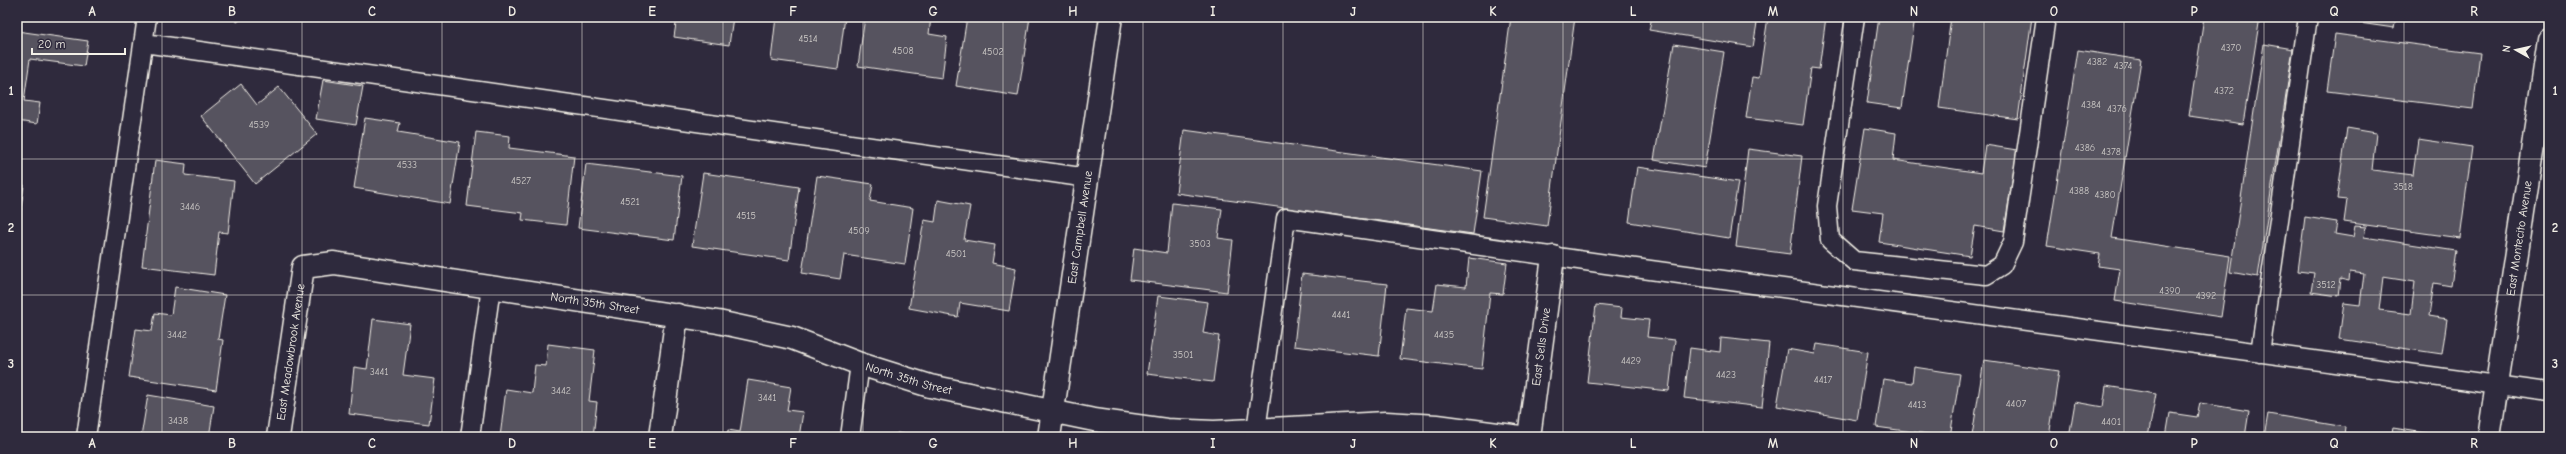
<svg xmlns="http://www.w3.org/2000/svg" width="2566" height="454" font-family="'Comic Neue',sans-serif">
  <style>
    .building { fill: #56525f; stroke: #f4f1e8; fill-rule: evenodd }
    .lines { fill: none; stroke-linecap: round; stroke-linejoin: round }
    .service-casing { stroke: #f4f1e8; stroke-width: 21 }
    .minor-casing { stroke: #f4f1e8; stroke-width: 25 }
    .tertiary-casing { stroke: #f4f1e8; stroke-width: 25 }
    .service { stroke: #2f2a3d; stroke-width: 18 }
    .minor { stroke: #2f2a3d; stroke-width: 22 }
    .tertiary { stroke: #2f2a3d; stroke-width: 22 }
    .grid { fill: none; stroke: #f4f1e8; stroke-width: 1; stroke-opacity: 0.55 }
    .labels { text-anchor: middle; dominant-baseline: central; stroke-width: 4; stroke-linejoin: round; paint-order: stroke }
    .number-label { font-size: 10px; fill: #ccc9c6 }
    .street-label { font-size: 12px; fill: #f4f1e8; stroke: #2f2a3d }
    .neatline { fill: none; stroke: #f4f1e8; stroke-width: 1.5 }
    .grid-label { font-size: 13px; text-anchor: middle; font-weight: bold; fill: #f4f1e8 }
  </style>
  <rect width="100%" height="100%" fill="#2f2a3d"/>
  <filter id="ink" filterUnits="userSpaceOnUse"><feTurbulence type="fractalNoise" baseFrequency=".025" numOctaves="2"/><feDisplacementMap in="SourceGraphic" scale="8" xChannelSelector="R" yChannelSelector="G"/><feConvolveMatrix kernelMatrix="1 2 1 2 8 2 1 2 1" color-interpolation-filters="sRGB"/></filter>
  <g filter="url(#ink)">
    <path class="building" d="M234 17H245L237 22Z
      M677 17H733L729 45 674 37Z
      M776 17H845L838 69 771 60Z
      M865 17H931L929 34 947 37 942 78 858 66Z
      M967 17H1030L1018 96 956 86Z
      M1511 17H1575L1547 226 1483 217Z
      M1652 17H1758L1753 47 1649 30Z
      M1768 17H1826L1819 69 1811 68 1803 125 1746 118 1752 77 1759 78Z
      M1879 17H1915L1902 108 1867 103Z
      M1951 17H2032L2018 119 1939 108Z
      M2204 17H2260L2243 124 2189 116Z
      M2340 17H2396L2394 28 2339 20Z
      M17 31 88 41 84 66 30 59 24 101 40 103 37 124 17 121Z
      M2335 34 2480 53 2473 109 2327 91Z
      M1674 44 1724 52 1705 168 1654 160Z
      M2264 44 2293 49 2258 277 2230 272Z
      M2078 50 2141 60 2112 238 2230 256 2221 317 2115 301 2120 269 2098 266 2100 254 2047 246Z
      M323 80 363 86 356 125 316 119Z
      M241 84 257 105 279 87 317 134 255 184 201 116Z
      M365 118 400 123 398 132 460 142 450 204 354 188Z
      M1865 128 1896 133 1893 160 1981 173 1985 145 2017 150 2004 231 1975 226 1970 256 1879 242 1883 213 1852 209Z
      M2347 128 2376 133 2372 170 2413 175 2418 139 2472 147 2460 238 2344 222 2347 200 2337 199Z
      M1184 130 1482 171 1473 234 1176 193Z
      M476 132 510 136 509 148 574 156 566 225 522 220 523 213 467 206Z
      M1748 149 1802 156 1790 254 1736 247Z
      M155 160 186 164 185 175 234 181 228 233 219 232 214 275 142 266Z
      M586 164 682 176 674 240 578 228Z
      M1637 167 1738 182 1729 238 1629 222Z
      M703 173 799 187 789 260 692 246Z
      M817 176 873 184 870 201 913 208 905 264 844 255 840 279 802 273Z
      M17 184 24 185 17 239Z
      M938 200 970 206 964 240 995 245 992 263 1016 268 1009 311 960 303 958 317 909 308 924 220 935 222Z
      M1172 203 1222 209 1218 238 1233 240 1227 292 1130 280 1134 248 1167 253Z
      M2305 217 2337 222 2335 234 2353 237 2355 226 2366 227 2364 237 2456 251 2451 286 2434 283 2429 316 2447 319 2442 354 2339 339 2344 303 2360 305 2364 274 2350 272 2349 281 2340 279 2338 296 2311 292 2314 273 2298 271ZM2383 277 2415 282 2411 314 2379 310Z
      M1469 258 1507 263 1503 294 1490 293 1482 369 1400 359 1406 308 1433 311 1437 284 1466 287Z
      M1302 274 1387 284 1379 356 1294 346Z
      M175 287 225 295 218 339 223 340 216 390 129 377 136 329 152 331 155 313 171 315Z
      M1158 296 1208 302 1203 333 1219 336 1213 382 1147 374Z
      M1596 305 1622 308 1621 317 1649 320 1647 337 1675 340 1669 391 1587 382Z
      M373 319 410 324 403 375 435 379 429 424 349 414 354 367 367 369Z
      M1721 338 1769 343 1762 407 1684 398 1690 348 1720 352Z
      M548 344 595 350 589 401 597 402 593 437H500L506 389 532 393 535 365 546 366Z
      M1817 344 1868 352 1857 420 1777 406 1787 349 1815 354Z
      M1984 360 2059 371 2049 437 1972 436Z
      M1914 367 1960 374 1950 437 1876 427 1883 379 1912 383Z
      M748 380 791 387 787 410 803 412 799 437H727L728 430 740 432Z
      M2106 386 2156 394 2148 437H2069L2075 402 2103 407Z
      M148 395 214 406 209 437H141Z
      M2200 403 2249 411 2245 437H2166L2170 413 2197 417Z
      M2268 414 2345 427 2344 437H2264Z
      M2393 428 2444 436V437H2391Z
      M897 433 923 437H896Z"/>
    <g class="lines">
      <g class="service-casing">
        <path id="service" d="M1855 17 1827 206 1830 240 1854 261 1986 275 2002 265 2013 242 2046 17
          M144 43 1088 178
          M2260 353 2308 17
          M86 437 147 17
          M470 437 491 287
          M850 437 860 364
          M1255 437 1286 218 1606 264 2549 392"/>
      </g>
      <g class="minor-casing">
        <g id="minor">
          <path id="s1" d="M278 437 303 267 334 263 718 322 792 338 860 364 930 386 1094 420 1166 430 1214 432 1386 423 1437 426 1520 437"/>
          <path d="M660 437 677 315"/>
          <path id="s2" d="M1529 437 1553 257"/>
          <path id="s3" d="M2489 437 2549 40"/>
        </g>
      </g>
      <g class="tertiary-casing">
        <g id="tertiary">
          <path id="s4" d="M1049 437 1111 17"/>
        </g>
      </g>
      <use href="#service" class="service"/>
      <use href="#minor" class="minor"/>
      <use href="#tertiary" class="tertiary"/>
    </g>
  </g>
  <path class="grid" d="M162 17V437M302 17V437M442 17V437M582 17V437M723 17V437M863 17V437M1003 17V437M1143 17V437M1283 17V437M1423 17V437M1563 17V437M1703 17V437M1843 17V437M1984 17V437M2124 17V437M2264 17V437M2404 17V437M17 159H2549M17 295H2549"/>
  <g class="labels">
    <g class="number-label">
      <text x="808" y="39">4514</text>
      <text x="2231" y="48">4370</text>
      <text x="903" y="51">4508</text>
      <text x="993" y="52">4502</text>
      <text x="2097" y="62">4382</text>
      <text x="2123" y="66">4374</text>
      <text x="2224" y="91">4372</text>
      <text x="2091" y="105">4384</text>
      <text x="2117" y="109">4376</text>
      <text x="259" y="125">4539</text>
      <text x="2085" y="148">4386</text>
      <text x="2111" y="152">4378</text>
      <text x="407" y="165">4533</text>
      <text x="521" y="181">4527</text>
      <text x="2403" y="187">3518</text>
      <text x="2079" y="191">4388</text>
      <text x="2105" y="195">4380</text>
      <text x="630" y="202">4521</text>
      <text x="190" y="207">3446</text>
      <text x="746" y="216">4515</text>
      <text x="859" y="231">4509</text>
      <text x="1200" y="244">3503</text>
      <text x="956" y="254">4501</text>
      <text x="2326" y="285">3512</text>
      <text x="2170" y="291">4390</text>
      <text x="2206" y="296">4392</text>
      <text x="1341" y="315">4441</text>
      <text x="177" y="335">3442</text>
      <text x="1444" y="335">4435</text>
      <text x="1183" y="355">3501</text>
      <text x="1631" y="361">4429</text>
      <text x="379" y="372">3441</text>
      <text x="1726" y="375">4423</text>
      <text x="1823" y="380">4417</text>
      <text x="561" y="391">3442</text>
      <text x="767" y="398">3441</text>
      <text x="2016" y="404">4407</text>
      <text x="1917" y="405">4413</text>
      <text x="178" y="421">3438</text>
      <text x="2111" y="422">4401</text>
    </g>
    <g class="street-label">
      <text stroke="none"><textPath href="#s4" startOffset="212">East Campbell Avenue</textPath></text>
      <text stroke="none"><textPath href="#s3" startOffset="201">East Montecito Avenue</textPath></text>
      <text stroke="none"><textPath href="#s1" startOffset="467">North 35th Street</textPath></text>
      <text stroke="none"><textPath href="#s2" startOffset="91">East Sells Drive</textPath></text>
      <text stroke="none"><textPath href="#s1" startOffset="86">East Meadowbrook Avenue</textPath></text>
      <text stroke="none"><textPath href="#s1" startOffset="791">North 35th Street</textPath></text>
    </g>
  </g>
  <rect width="2566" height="454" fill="none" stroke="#2f2a3d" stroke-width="44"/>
  <g transform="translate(2516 50) rotate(278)" stroke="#2f2a3d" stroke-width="3" paint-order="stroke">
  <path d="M0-3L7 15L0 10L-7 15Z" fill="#f4f1e8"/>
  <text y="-6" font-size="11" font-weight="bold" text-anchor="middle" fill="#f4f1e8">N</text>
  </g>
  <path d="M32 48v6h93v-6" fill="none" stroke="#f4f1e8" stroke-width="2"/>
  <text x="38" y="48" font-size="12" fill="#f4f1e8" stroke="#2f2a3d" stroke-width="3" paint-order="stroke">20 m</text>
  <rect x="22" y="22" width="2522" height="410" class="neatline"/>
  <g class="grid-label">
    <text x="92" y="16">A</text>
    <text x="232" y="16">B</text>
    <text x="372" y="16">C</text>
    <text x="512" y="16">D</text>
    <text x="652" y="16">E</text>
    <text x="793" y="16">F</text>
    <text x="933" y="16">G</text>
    <text x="1073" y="16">H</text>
    <text x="1213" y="16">I</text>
    <text x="1353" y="16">J</text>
    <text x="1493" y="16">K</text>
    <text x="1633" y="16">L</text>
    <text x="1773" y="16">M</text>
    <text x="1914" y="16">N</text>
    <text x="2054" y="16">O</text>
    <text x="2194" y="16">P</text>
    <text x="2334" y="16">Q</text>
    <text x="2474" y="16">R</text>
    <text x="11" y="95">1</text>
    <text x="2555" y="95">1</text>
    <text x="11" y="232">2</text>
    <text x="2555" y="232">2</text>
    <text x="11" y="368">3</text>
    <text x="2555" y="368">3</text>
    <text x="92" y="448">A</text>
    <text x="232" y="448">B</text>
    <text x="372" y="448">C</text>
    <text x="512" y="448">D</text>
    <text x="652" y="448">E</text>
    <text x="793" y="448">F</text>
    <text x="933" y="448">G</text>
    <text x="1073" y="448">H</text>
    <text x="1213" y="448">I</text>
    <text x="1353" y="448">J</text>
    <text x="1493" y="448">K</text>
    <text x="1633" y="448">L</text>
    <text x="1773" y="448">M</text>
    <text x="1914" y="448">N</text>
    <text x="2054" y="448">O</text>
    <text x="2194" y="448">P</text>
    <text x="2334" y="448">Q</text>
    <text x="2474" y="448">R</text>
  </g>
</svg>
